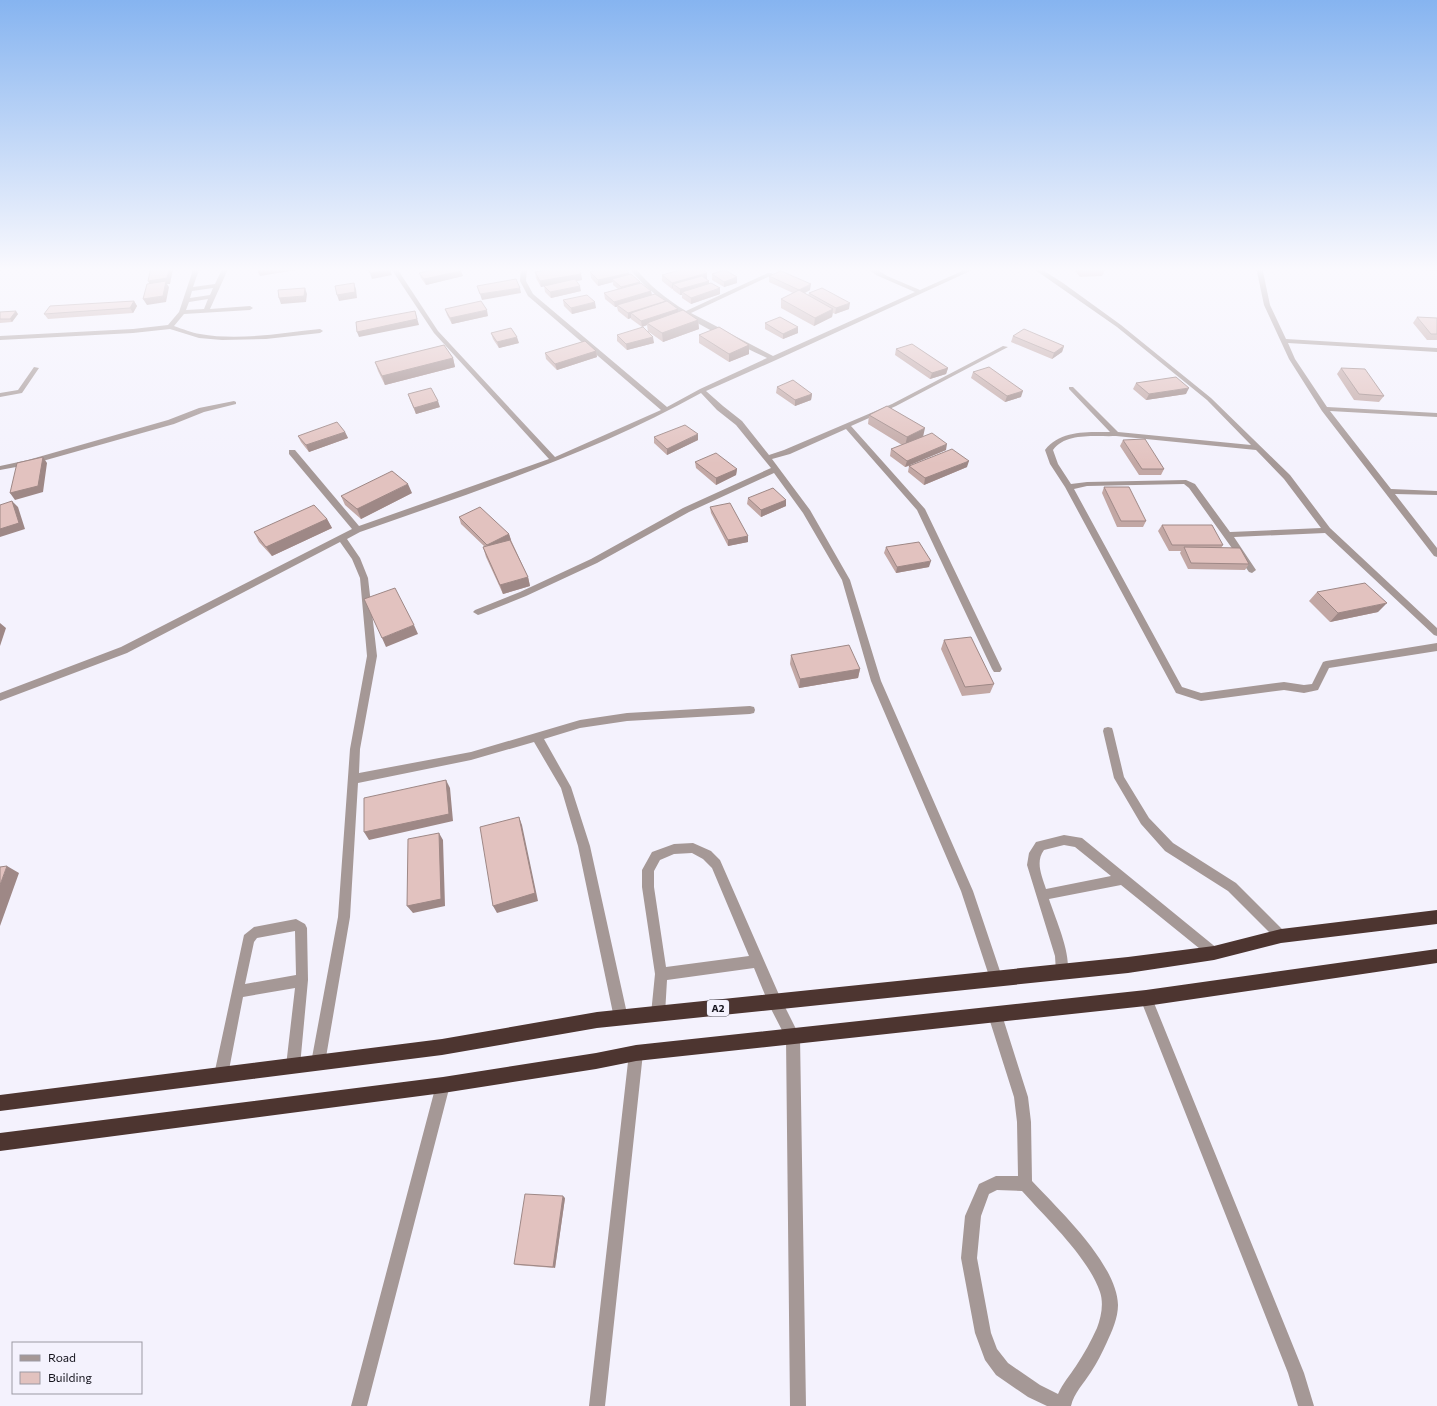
<svg xmlns="http://www.w3.org/2000/svg" width="1437" height="1406" font-family="Commissioner,sans-serif">
  <style>
    .lines { fill: none; stroke-linecap: round; stroke-linejoin: round }
    .lane { fill: #a59896; fill-rule: evenodd }
    .street { fill: #a59896; fill-rule: evenodd }
    .highway { fill: #4d3530; fill-rule: evenodd }
    .wall { fill: #c2a7a4 }
    .shaded-wall { fill: #9e8886 }
    .building { fill: #e2c2bf; stroke: #9e8886 }
    .labels { text-anchor: middle; dominant-baseline: central; stroke-width: 3; stroke-linejoin: round; paint-order: stroke }
    .shield { fill: #f4f2fd; stroke: #585760; stroke-width: 1 }
    .shield-label { font-size: 10px; font-weight: bold; fill: #15141d }
  </style>
  <rect width="100%" height="100%" fill="#f4f2fd"/>
  <g class="lines">
    <path class="lane" d="M1108 727 1112 728 1113 731 1124 777 1149 818 1173 843 1236 883 1285 932 1287 936 1285 940 1281 942 1277 940 1228 891 1165 851 1141 824 1114 778 1103 731 1104 728Z
      M1064 835 1082 838 1218 949 1220 953 1218 957 1214 959 1210 957 1121 885 1049 899C1055 918 1074 959 1066 976L1062 978 1058 976 1056 972 1055 956 1027 865 1029 853 1036 842ZM1064 845 1075 847 1111 876 1046 889C1042 876 1035 862 1044 850Z
      M693 843 711 851 720 860 780 997 800 1037 806 1406H790L786 1038 770 1007 754 968 667 980 665 1014 663 1019 658 1021 653 1019 651 1014 655 974 642 887V870L652 852 674 844ZM692 853 703 859 712 868 749 956 666 967 654 887V871L660 860 674 854Z
      M296 919 305 924 307 928 308 980 300 1066 298 1071 293 1073 288 1071 286 1066 295 988 243 997 228 1075 226 1080 221 1082 216 1080 214 1075 244 935 254 927ZM295 931 296 975 245 984 254 942 257 938Z
      M995 1008 1000 1010 1002 1015 1028 1097 1031 1122 1032 1181C1059 1210 1117 1264 1118 1305 1118 1318 1112 1331 1107 1342 1102 1353 1097 1363 1091 1372 1084 1383 1074 1393 1071 1406H1047L1028 1397 996 1375 985 1360 975 1333 961 1258 965 1216 979 1184 996 1176H1018L1017 1122 1014 1097 988 1015 990 1010ZM997 1190 1022 1191C1047 1219 1088 1257 1100 1292 1104 1304 1101 1317 1097 1328 1091 1341 1084 1354 1076 1366 1070 1375 1063 1383 1058 1394L1040 1385 1008 1363 997 1349 991 1333 977 1258 981 1216 989 1194Z"/>
    <path class="street" d="M194 267H200L193 287 215 284 223 267H229L210 309 250 306 253 308 250 310 184 314 174 326C183 329 192 333 200 334 239 341 281 333 320 329L323 331 320 333 266 339 222 340 199 338 170 329 133 333 0 340V336L133 329 168 325 179 312ZM213 288 210 295 190 298 192 291ZM208 299 204 309 186 310 189 302Z
      M390 267H396L438 331 555 457 661 410 528 296 520 281 521 267H527L526 281 533 294 667 407 700 389 767 358C718 334 663 311 628 267H634C649 285 666 299 686 311L768 273H772V275L691 313 773 356 915 292 876 275 866 267H873L887 276 920 290 971 267H979L776 360 706 391 723 406 742 421 769 455 784 450 892 404 1003 346 1008 347 896 406 851 426 925 509 1002 669 1000 672H994L992 669 917 510 846 429 790 454 772 459 810 510 850 580 881 681 973 891 1003 980 1002 985 997 986 992 985 961 891 871 681 842 580 803 513 774 473 689 512 597 563 526 596 481 614 478 615 473 612 475 610 520 592 591 559 683 508 771 468 736 425 717 410 701 393C594 453 476 491 360 532L347 539 360 558 368 578 377 656 360 749 359 773 471 752 580 720 627 713 750 706 754 707 755 710 754 713 750 714 627 721 580 728 544 739 571 787 590 846 628 1018 626 1023 621 1025 616 1023 614 1018 578 846 561 788 534 742 471 760 358 783 350 917 325 1063 323 1068 318 1070 313 1068 311 1063 338 917 350 749 367 656 360 578 352 559 340 542 127 653 0 701V693L121 647 352 529 289 454V450H295L359 526 549 459 434 333Z
      M1031 267H1038L1063 283 1121 325 1211 398 1290 475 1330 528 1437 628V636L1434 635 1325 533 1234 537 1256 570 1252 573 1249 572 1189 488 1184 484 1087 486 1074 489 1182 687 1201 693 1284 682 1304 685 1312 684 1323 662 1326 661 1437 643V651L1329 668 1318 690 1304 693 1284 690 1201 701 1176 693 1065 487 1050 464 1045 450C1060 430 1088 432 1110 432L1069 389V387H1073L1118 432 1251 445 1207 400 1117 327ZM1116 436 1256 450 1284 479 1321 528 1230 532 1195 484 1186 480 1087 482 1071 484 1058 464 1053 450C1066 432 1097 437 1116 436Z
      M1256 267H1262L1270 305 1286 339 1437 348V352L1288 343 1295 359 1327 407 1437 413V417L1330 411 1391 489 1437 491V495L1395 494 1437 548V557L1434 556 1322 411 1289 359 1264 305Z
      M1409 267H1437V271L1412 269Z
      M34 367 39 368 22 393 0 397V393L18 390Z
      M234 401 236 402V404L204 412 174 424 32 464 0 470V466L28 460 168 420 199 408Z
      M1146 992 1151 993 1152 998 1304 1373 1314 1406H1298L1288 1373 1140 998 1141 993Z
      M636 1046 641 1048 643 1053 605 1406H589L629 1053 631 1048Z
      M443 1078 448 1080 450 1085 367 1406H351L436 1085 438 1080Z"/>
    <path class="highway" d="M1437 910V924L1281 943 1214 960 1128 973 597 1028 442 1055 0 1111V1095L442 1039 597 1012 1128 957 1214 946 1281 929Z
      M1437 949V963L1146 1006 636 1061 596 1069 443 1093 0 1151V1133L443 1077 596 1053 636 1045 1146 990Z"/>
  </g>
  <path class="wall" d="M595 267H623L629 275 651 291 652 295 666 301V302L678 312 698 320 699 329 663 342 649 332 654 343 627 350 617 341V335L648 332 647 325 642 327 631 319V318L628 319 618 311 617 307H615L605 299 604 293 618 289 613 285V282L598 286 591 278 590 272 596 271Z
    M817 267H830L822 270Z
    M1072 267H1102L1105 270 1102 276 1080 277Z
    M461 271 463 276 426 285 421 278 419 273Z
    M535 272 581 274 582 280 576 281 581 291 551 298 545 292 544 286 541 287 536 278Z
    M707 273V279L709 283 720 288V294L691 304 682 298V295H680L673 290V288L672 289 662 281V275Z
    M712 274 737 283 724 287 712 280Z
    M769 276 810 290 805 293 808 295 809 293 849 309 835 314 833 313 832 317 814 326 781 308V299L793 293 769 282Z
    M563 300 596 308 572 314 564 306Z
    M134 301 137 306 133 313 48 319 44 314Z
    M445 309 488 316 452 324 447 315Z
    M0 312 18 314 12 322 0 323Z
    M1417 317 1437 318V340H1427L1413 323Z
    M765 323 798 333 783 339 765 329Z
    M491 333 519 343 499 348 493 339Z
    M699 335 749 345V354L729 362 699 343Z
    M1013 336 1064 346 1062 352 1052 359 1011 342Z
    M896 349 948 368 946 374 930 379 895 355Z
    M596 351 597 357 557 370 546 359 545 353Z
    M453 358 455 367 385 385 378 371 375 362Z
    M1341 368 1384 396 1379 402 1354 400 1337 374Z
    M973 372 1021 397 1005 402 971 378Z
    M1136 383 1186 394 1146 400 1133 389Z
    M777 387 812 394 811 400 795 406 776 393Z
    M408 394 440 407 416 414 410 400Z
    M869 415 923 436 946 450 910 465 967 467 924 485 908 472 909 466 905 467 890 456 891 449 902 445 868 424Z
    M345 432 348 438 309 452 301 442 298 436Z
    M654 437 698 440 667 455 654 443Z
    M1123 440 1164 469 1161 475H1139L1120 446Z
    M695 462 737 469 736 475 716 485 696 468Z
    M1104 487 1146 521 1143 527H1117L1102 493Z
    M412 493 361 519 345 505 341 496Z
    M748 498 786 500V506L761 517 747 504Z
    M710 507 748 542 728 546 711 513Z
    M459 517 509 534 511 540 528 577 530 586 503 594 486 557 483 547H485L461 524Z
    M327 519 332 528 272 556 259 542 254 532Z
    M1162 525 1223 545 1221 548 1249 564 1245 570 1188 569 1180 553 1181 551H1169L1158 531Z
    M886 547 929 567 896 573 884 553Z
    M1317 592 1378 612 1330 622 1309 601Z
    M944 640 994 684 990 693 962 696 941 649Z
    M791 655 860 669 858 678 799 688 790 664Z
    M565 1198 555 1268 516 1265 514 1264Z"/>
  <path class="shaded-wall" d="M0 267H4L0 271Z
    M170 267H172L173 269 170 284H167L169 287 166 302 147 305 143 299 151 286 148 281Z
    M277 267H301L302 269 260 276 257 270Z
    M597 267H620L598 273Z
    M652 267H664L653 270Z
    M822 267H830L822 270Z
    M390 269 392 275 372 279 370 273Z
    M461 271 463 276 426 285 424 279Z
    M629 273 630 278 612 279 613 282 598 286V280Z
    M707 273V279L673 284V288L672 289V283Z
    M581 274 582 280 541 287 540 281Z
    M737 277V283L724 287V282Z
    M709 281V286L682 292V295H680V289Z
    M640 282V288L622 293 621 287Z
    M354 283 356 289 357 298 339 301 337 295Z
    M811 284 810 290 798 296 799 290Z
    M580 286 581 291 551 298 550 292Z
    M305 288 307 294 306 302 281 304 279 298Z
    M520 288 521 293 482 300 480 294Z
    M720 288V294L691 304V298Z
    M651 291 652 296 617 305V307H615L614 302Z
    M134 301 137 306 133 313 130 308Z
    M666 301V307L631 313V318L628 319V313Z
    M595 302 596 308 572 314 571 308Z
    M850 303 849 309 835 314 836 308Z
    M678 309V315L647 323V325L642 327 641 321Z
    M833 309 832 317 814 326 815 318Z
    M487 310 488 316 452 324 450 318Z
    M16 311 18 314 12 322 10 319Z
    M415 311 419 325 359 337 357 332Z
    M698 320 699 329 663 342 662 333Z
    M798 327V333L783 339V334Z
    M517 337 519 343 499 348 497 342Z
    M653 337 654 343 627 350 626 344Z
    M749 345V354L729 362V354Z
    M1064 346 1062 352 1052 359 1054 353Z
    M596 351 597 357 557 370 555 364Z
    M453 358 455 367 385 385 382 376Z
    M948 368 946 374 930 379 932 373Z
    M1189 388 1186 394 1146 400 1149 394Z
    M1023 391 1021 397 1005 402 1007 396Z
    M812 394 811 400 795 406V400Z
    M438 401 440 407 416 414 414 408Z
    M925 428 923 437 905 447 907 437Z
    M345 432 348 438 309 452 306 445Z
    M698 434V440L667 455V449Z
    M947 444 946 450 905 467 907 461Z
    M43 457 47 463 43 492 15 500 10 493Z
    M969 461 967 467 924 485 925 478Z
    M737 469 736 475 716 485V478Z
    M408 484 412 493 361 519 357 509Z
    M786 500V506L761 517V510Z
    M12 501 18 507 25 529 0 537V529Z
    M327 519 332 528 272 556 266 547Z
    M509 534 511 540 489 551 487 545Z
    M748 536V542L728 546V540Z
    M931 561 929 567 896 573 897 567Z
    M528 577 530 586 503 594 500 585Z
    M1387 603 1378 612 1330 622 1338 613Z
    M0 623 6 628 0 646Z
    M414 625 418 634 386 647 382 638Z
    M860 669 858 678 799 688 800 679Z
    M446 780 450 788 453 821 369 840 364 832Z
    M519 817 522 825 538 901 497 913 493 906Z
    M439 833 443 840 445 906 413 913 407 906Z
    M7 866 19 873 0 926V885Z
    M563 1196 565 1198 555 1268 553 1267Z"/>
  <path class="building" d="M151 267H170L167 278 148 281Z
    M257 267H277L257 270Z
    M368 267H390V270L370 273Z
    M444 267H458L461 271 424 279 419 273Z
    M564 267H577L581 274 540 281 535 272Z
    M611 267H623L629 273 598 280 590 272Z
    M691 267H699L707 273 672 283 662 275Z
    M1079 267H1102L1105 270 1082 271Z
    M725 270 737 277 724 282 712 274Z
    M781 271 811 284 799 290 769 276Z
    M631 274 640 282 621 287 612 279Z
    M702 276 709 281 680 289 673 284Z
    M516 279 520 288 480 294 477 286Z
    M575 279 580 286 550 292 544 286Z
    M166 281 163 296 143 299 147 284Z
    M354 283 355 292 337 295 335 286Z
    M641 283 651 291 614 302 604 293Z
    M711 283 720 288 691 298 682 292Z
    M305 288 304 296 279 298 278 290Z
    M822 288 850 303 836 308 809 293Z
    M799 290 833 309 815 318 781 299Z
    M655 294 666 301 628 313 617 305Z
    M587 295 595 302 571 308 563 300Z
    M134 301 130 308 44 314 50 306Z
    M481 301 487 310 450 318 445 309Z
    M667 301 678 309 641 321 631 313Z
    M683 310 698 320 662 333 647 323Z
    M16 311 10 319H0V312Z
    M415 311 417 319 357 332 356 322Z
    M780 317 798 327 783 334 765 323Z
    M1417 317 1437 318V334H1431Z
    M643 327 653 337 626 344 617 335Z
    M719 327 749 345 729 354 699 335Z
    M511 328 517 337 497 342 491 333Z
    M1024 329 1064 346 1054 353 1013 336Z
    M585 341 596 351 555 364 545 353Z
    M912 344 948 368 932 373 896 349Z
    M444 345 453 358 382 376 375 362Z
    M989 367 1023 391 1007 396 973 372Z
    M1341 368 1365 369 1384 396 1359 394Z
    M1176 377 1189 388 1149 394 1136 383Z
    M793 380 812 394 795 400 777 387Z
    M431 388 438 401 414 408 408 394Z
    M887 406 925 428 907 437 869 415Z
    M337 422 345 432 306 445 298 436Z
    M685 425 698 434 667 449 654 437Z
    M932 433 947 444 907 461 891 449Z
    M1145 439 1164 469H1142L1123 440Z
    M952 449 969 461 925 478 909 466Z
    M716 453 737 469 716 478 695 462Z
    M43 457 38 486 10 493 17 463Z
    M392 471 408 484 357 509 341 496Z
    M1104 487H1129L1146 521H1121Z
    M773 488 786 500 761 510 748 498Z
    M12 501 19 523 0 529V505Z
    M730 503 748 536 728 540 710 507Z
    M314 505 327 519 266 547 254 532Z
    M480 507 509 534 487 545 459 517Z
    M1162 525H1212L1223 545H1172Z
    M510 540 528 577 500 585 483 547Z
    M919 542 931 561 897 567 886 547Z
    M1184 547 1240 548 1249 564 1191 563Z
    M1365 583 1387 603 1338 613 1317 592Z
    M395 588 414 625 382 638 364 599Z
    M971 637 994 684 965 687 944 640Z
    M849 645 860 669 800 679 791 655Z
    M446 780 449 814 364 832V798Z
    M519 817 535 893 493 906 480 827Z
    M439 833 441 899 407 906 408 839Z
    M7 866 0 885V867Z
    M525 1194 563 1196 553 1267 514 1264Z"/>
  <linearGradient id="sky" x2="0" y2="1"><stop stop-color="#86b4f0"/><stop offset="0.58" stop-color="#faf9fe"/><stop offset="1" stop-color="#faf9fe" stop-opacity="0"/></linearGradient>
  <rect width="1437" height="464" fill="url(#sky)"/>
  <g class="labels">
    <rect class="shield" x="707" y="1000" width="22" height="16" rx="3"/>
    <g class="shield-label">
      <text x="718" y="1008">A2</text>
    </g>
  </g>
  <rect x="12" y="1342" width="130" height="52" fill="#f4f2fd" stroke="#9b99a3"/>
  <rect x="20" y="1355" width="20" height="6" fill="#a59896" stroke="#9b99a3"/>
  <text x="48" y="1362" font-size="12" fill="#15141d">Road</text>
  <rect x="20" y="1372" width="20" height="12" fill="#e2c2bf" stroke="#9b99a3"/>
  <text x="48" y="1382" font-size="12" fill="#15141d">Building</text>
</svg>
